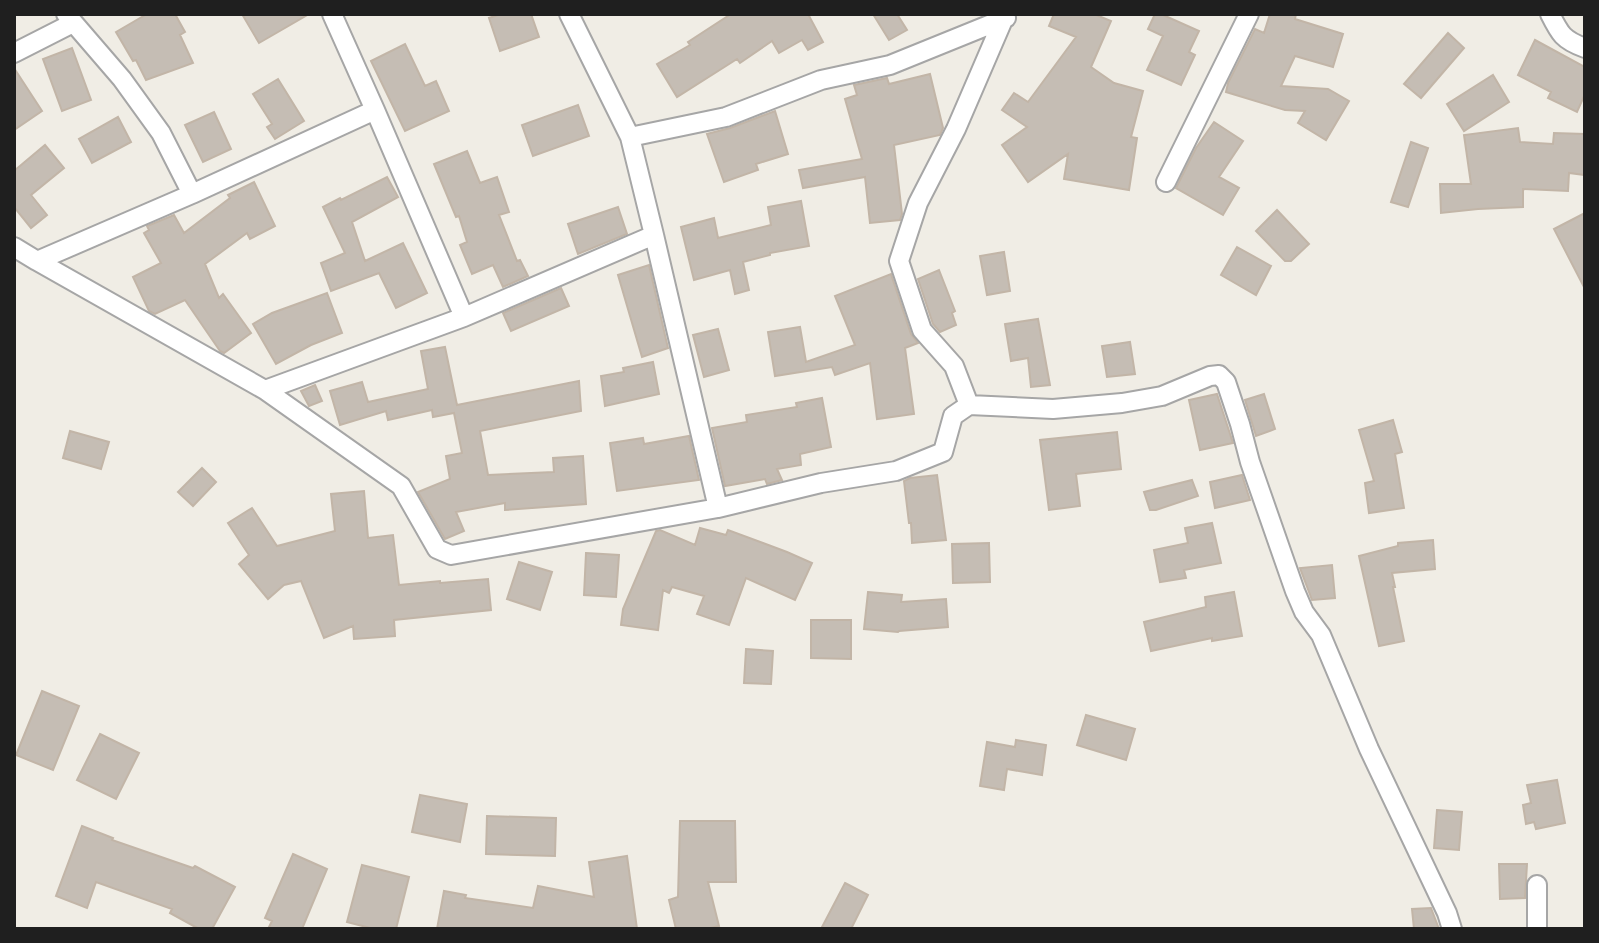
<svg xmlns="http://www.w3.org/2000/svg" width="1599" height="943" font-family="'Open Sans',sans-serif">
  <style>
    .building { fill: #c5bdb4; stroke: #c2b5a7; stroke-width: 2 }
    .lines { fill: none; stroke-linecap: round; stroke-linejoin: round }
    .minor-casing { stroke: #a6a6a6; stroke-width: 22 }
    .minor { stroke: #fff; stroke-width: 18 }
  </style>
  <rect width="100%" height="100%" fill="#f0ede5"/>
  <path class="building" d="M147 14H175L185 32 180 35 193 63 146 80 136 60 133 61 116 32Z
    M242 14H309L259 43Z
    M501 14H531L539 37 500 51 489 18Z
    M731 14H808L823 42 808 50 802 40 779 53 772 41 740 63 737 59 677 97 657 64 690 45 688 42Z
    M873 14H897L907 30 889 40Z
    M1054 14H1094L1111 21 1091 67 1114 83 1143 91 1131 137 1137 138 1129 190 1064 179 1068 154 1028 182 1002 145 1027 127 1002 110 1014 93 1028 102 1076 37 1049 26Z
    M1155 14H1161L1199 31 1189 52 1195 55 1181 85 1147 70 1163 36 1148 29Z
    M1270 14H1296L1295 19 1343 34 1333 67 1295 56 1281 86 1328 89 1349 101 1326 140 1298 123 1305 111 1285 110 1226 92 1228 83 1255 29 1264 33Z
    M1448 33 1464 48 1421 98 1404 84Z
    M1535 40 1585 67V94L1577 112 1548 98 1551 92 1518 75Z
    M405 44 425 86 436 81 449 111 405 131 371 61Z
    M72 48 91 100 62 111 43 59Z
    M14 68 42 111 14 130Z
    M930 74 943 128 940 135 894 145 902 214 900 220 870 223 865 177 803 188 799 170 862 159 845 99 857 95 854 85 887 78 889 84Z
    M1493 75 1509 102 1464 131 1447 104Z
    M278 79 304 121 275 139 267 127 272 124 253 94Z
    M578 105 589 136 533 156 522 125Z
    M775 111 788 154 756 164 758 170 724 182 707 134 730 128Z
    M214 112 231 149 203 162 185 125Z
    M118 117 131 142 92 163 79 139Z
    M1214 122 1243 141 1219 177 1239 188 1223 215 1176 188 1196 148Z
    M1518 128 1520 142 1553 144 1554 133 1585 134V175L1569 173 1568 191 1523 189V207L1478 209 1441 213 1440 184H1471L1464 135Z
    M1411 142 1428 148 1408 207 1391 202Z
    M45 145 64 168 31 195 47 215 31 228 14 207V171Z
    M467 151 480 183 497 177 509 212 499 215 517 261 520 260 528 276 503 287 493 265 472 274 460 245 467 242 459 216 456 217 434 164Z
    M387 177 398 197 352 222 365 261 403 243 427 293 396 308 379 273 331 291 321 263 345 253 323 207 340 198 341 200Z
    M254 182 275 226 250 239 247 233 205 264 219 298 223 294 251 333 224 353 220 351 185 300 155 314 149 311 133 277 161 263 144 233 149 230 147 226 174 215 184 233 230 198 228 195Z
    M801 201 809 246 770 253V255L743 262 749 290 735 294 730 270 694 280 681 227 714 218 718 238 771 225 768 207Z
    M618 207 627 234 578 254 568 224Z
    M1277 210 1309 244 1291 261H1285L1256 231Z
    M1585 213V289L1554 229Z
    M1237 247 1271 266 1256 295 1221 275Z
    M1004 252 1010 291 987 295 980 256Z
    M649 265 668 348 642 357 618 275Z
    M939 270 955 311 952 313 956 325 940 332 933 324 918 279Z
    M891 274 911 334 918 343 905 348 914 414 877 419 870 363 835 375 832 367 775 376 768 332 800 327 806 362 855 345 835 296Z
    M561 288 569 306 511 331 503 313Z
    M327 293 342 333 311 345 276 364 253 324 272 313Z
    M1038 319 1050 385 1031 387 1028 358 1011 361 1005 324Z
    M718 329 729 370 704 377 693 335Z
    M1130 342 1135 374 1107 377 1102 346Z
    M445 347 457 405 579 381 581 411 480 431 488 475 554 472 553 458 583 456 586 504 505 510V503L456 512 464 531 445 539 418 492 450 479 446 456 462 453 454 413 433 417 432 410 388 420 386 411 340 425 330 391 362 382 368 402 428 389 421 351Z
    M653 362 659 394 605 406 601 376 624 372 623 368Z
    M315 385 322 401 309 406 301 391Z
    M1217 394 1233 443 1200 450 1189 400Z
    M1264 394 1275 429 1256 436 1245 400Z
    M822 398 831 447 800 454 801 465 777 469 782 480 767 484 765 479 725 486 712 428 747 422 746 415 797 407 796 403Z
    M1393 420 1402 452 1395 454 1404 508 1369 513 1365 483 1374 481 1359 430Z
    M70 431 109 442 101 469 63 458Z
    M1117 432 1121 469 1076 474 1080 506 1049 510 1040 440Z
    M689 436 699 480 617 491 610 443 643 438 644 444Z
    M202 468 216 482 193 506 178 492Z
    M937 475 946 540 912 543 911 523H909L904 481 910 478Z
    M1242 475 1250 500 1215 508 1210 482Z
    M1192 480 1198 496 1156 510H1150L1144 492Z
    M364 491 368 538 393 535 399 585 440 581V583L488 579 491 610 394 620 395 636 354 639 353 626 324 638 301 581 284 585 268 599 239 564 249 555 228 523 252 508 277 546 335 531 331 494Z
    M1212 523 1221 563 1184 570 1186 578 1160 582 1154 550 1188 543 1185 528Z
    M700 528 726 535 728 530 787 552 812 563 795 600 746 578 729 625 697 614 704 596 672 587 669 593 663 590 658 630 621 625 623 609 656 531 660 530 695 545Z
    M1433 540 1435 569 1392 573 1395 587H1393L1404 641 1379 646 1359 556 1398 546V543Z
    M989 543 990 582 953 583 952 544Z
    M586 553 619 555 616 597 584 595Z
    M519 562 552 572 540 610 507 599Z
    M1332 565 1335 598 1312 600 1300 568Z
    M868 592 902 595 901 602 946 599 948 627 899 631 898 632 864 629Z
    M1234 592 1242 636 1212 641V638L1151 651 1144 622 1206 607 1205 597Z
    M811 620H851V659L811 658Z
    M746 649 773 651 771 684 744 683Z
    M42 691 79 706 53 770 16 755Z
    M1086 715 1135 729 1126 760 1077 745Z
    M100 734 139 753 116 799 77 780Z
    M1016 740 1046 745 1042 775 1007 769 1004 790 980 786 987 742 1015 747Z
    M1557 780 1565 823 1536 829 1534 822 1526 824 1523 805 1531 803 1527 785Z
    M420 795 467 804 460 842 412 832Z
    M1437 810 1462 812 1459 850 1434 848Z
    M487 816 556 818 555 856 486 854Z
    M680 821H735L736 882H708L719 926 706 929H676L669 900 678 897Z
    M82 826 113 838 112 840 193 868 195 866 235 887 212 929H199L170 913 172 909 96 882 87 908 56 896Z
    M293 854 327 869 302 929H268L272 921 265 918Z
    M627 856 637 929H437L444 891 466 895 465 898 533 908 538 886 594 897 589 862Z
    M1499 864H1527L1525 898 1500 899Z
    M362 865 409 877 396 929H374L347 922Z
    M845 883 868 895 851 929H821Z
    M1431 908 1439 929H1414L1412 909Z"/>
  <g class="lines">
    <g class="minor-casing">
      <path id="minor" d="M66 14 122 79 161 133 192 194
        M332 14 375 110 464 317
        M569 14 630 137 654 235 718 508
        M1550 14C1560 34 1563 40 1585 48
        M14 53 73 23
        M630 137 726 117 821 80 890 65 1006 18
        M1166 182 1249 14
        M14 247 37 261 265 390 401 486 437 549 451 555 718 508 821 483 896 471 943 452 953 416 969 405 1053 409 1122 403 1162 396 1210 376 1219 375 1226 382 1240 424 1250 462 1295 591 1304 612 1321 635 1369 749 1447 913 1452 929
        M37 261 192 194 375 110
        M265 390 464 317 654 235
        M969 405 954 366 922 330 899 261 918 203 956 129 1003 20
        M1537 929V885"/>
    </g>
    <use href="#minor" class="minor"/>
  </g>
  <rect width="1599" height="943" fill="none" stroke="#1f1f1f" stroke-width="32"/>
</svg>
